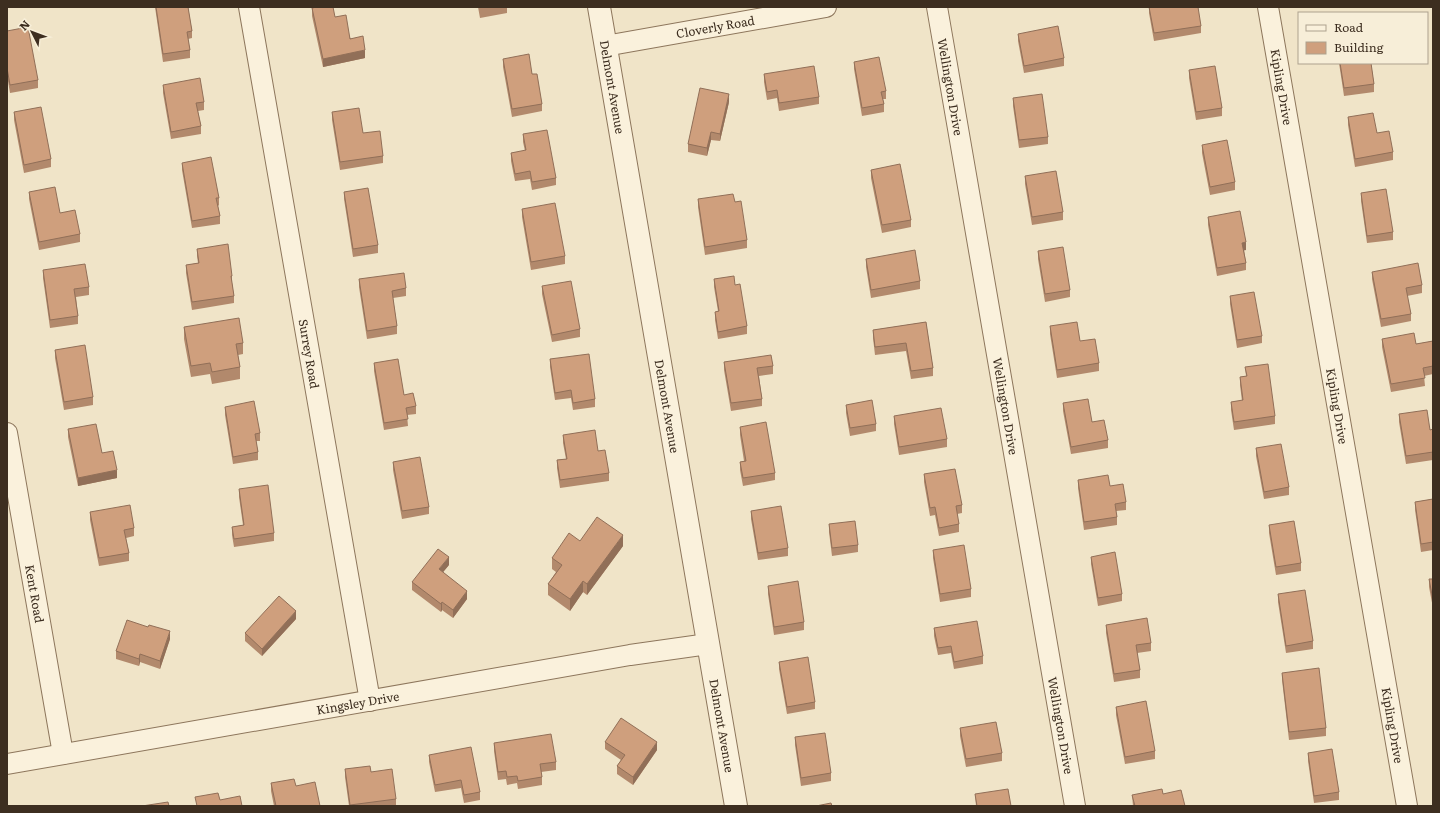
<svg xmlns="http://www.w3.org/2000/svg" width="1440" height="813" font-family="Literata,serif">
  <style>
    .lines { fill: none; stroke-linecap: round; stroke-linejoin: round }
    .minor-casing { stroke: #8d765c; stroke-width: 22 }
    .tertiary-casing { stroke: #8d765c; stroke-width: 24 }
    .minor { stroke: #faf1dc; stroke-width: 20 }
    .tertiary { stroke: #faf1dc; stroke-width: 22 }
    .wall { fill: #b2896c }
    .shaded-wall { fill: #916f58 }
    .building { fill: #cf9f7d; stroke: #916f58 }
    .labels { text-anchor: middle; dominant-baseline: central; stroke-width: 3; stroke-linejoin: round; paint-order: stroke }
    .street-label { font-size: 12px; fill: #3d2e20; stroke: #f7eed8 }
  </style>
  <rect width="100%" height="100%" fill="#f0e4c8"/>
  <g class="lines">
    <g class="minor-casing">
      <g id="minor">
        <path id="s1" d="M249 7 370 701"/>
        <path id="s2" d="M937 7 1075 806"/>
        <path id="s3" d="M1268 7 1407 806"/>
        <path id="s4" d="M605 46 826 7"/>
        <path id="s5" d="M7 433 63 754"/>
        <path id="s6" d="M7 764 630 655 708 644"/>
      </g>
    </g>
    <g class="tertiary-casing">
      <g id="tertiary">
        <path id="s7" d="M599 7 736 806"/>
      </g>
    </g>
    <use href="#minor" class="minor"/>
    <use href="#tertiary" class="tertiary"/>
  </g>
  <path class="wall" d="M155 7H188L192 31V38L188 39 190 50V58L163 62Z
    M478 7H507V13L480 18Z
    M1149 7 1201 26V33L1154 41 1149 13Z
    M312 8 335 17 365 58 323 67 312 16Z
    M7 31 38 80V88L10 93 7 75Z
    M1018 34 1064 58V66L1024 73 1018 41Z
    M503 59 532 74 542 104V111L512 117 503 67Z
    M854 62 886 91V99H883L884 104V112L862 116 854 69Z
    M1339 63H1371L1374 84V92L1344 96Z
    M1189 70 1222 108V116L1196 120 1189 78Z
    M764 74 819 97V104L779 111 777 98 767 100 764 82Z
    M163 85 204 102V110L198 111 201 126V134L171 139 163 93Z
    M1013 98 1048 137V144L1019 148 1013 106Z
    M729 102 720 141 711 140 707 156 688 152V144Z
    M14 112 51 159V167L24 173 14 120Z
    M332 112 363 133 383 156V163L340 170 332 120Z
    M1348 117 1377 133 1393 152V160L1355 167 1348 125Z
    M523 134 556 178V185L532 190 530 179 515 181 511 161V153L525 151 523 142Z
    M1202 145 1235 182V190L1210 195 1202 153Z
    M182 163 219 198V205L218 206 220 216V224L192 228 182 170Z
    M871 170 911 220V227L882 233 871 178Z
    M1025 176 1063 212V220L1032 225 1025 184Z
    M29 192 60 213 80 234V242L39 250 29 199Z
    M344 192 378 245V253L353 257 344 199Z
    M1361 193 1393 232V240L1367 243 1361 201Z
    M698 199 735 202 747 240V248L705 255 698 207Z
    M522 209 565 256V264L531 270 522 217Z
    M1208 217 1246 250H1244L1246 263V270L1217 276 1208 225Z
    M197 249 232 276V283L234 296V303L192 310 186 273V265L198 263 197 256Z
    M1038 251 1070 290V297L1045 302 1038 259Z
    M866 259 920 281V289L871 298 866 267Z
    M43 270 89 287V295L76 297 78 316V324L50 328 43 278Z
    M1372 272 1422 285V293L1407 296 1411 314V321L1381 327 1372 279Z
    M359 279 406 288V296L393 298 397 326V334L367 339 359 287Z
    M714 279 735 285 747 326V334L718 339 715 320V312L718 311 714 287Z
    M542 286 580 329V337L552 342 542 294Z
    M1230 296 1262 336V343L1237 348 1230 304Z
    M926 322 933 368V376L911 379 906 351 875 355 873 338V330Z
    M1050 326 1080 341 1099 363V371L1057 378 1050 334Z
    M184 327 243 343V354L238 355 240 367V379L212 384 210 374 191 377 184 339Z
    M1382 339 1416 344 1433 341V374L1424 376 1425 386 1391 392 1382 347Z
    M55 350 93 397V405L64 410 55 358Z
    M550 359 595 399V407L573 410 571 398 555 400 550 367Z
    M724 362 773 366V374L759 376 762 399V406L731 411 724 370Z
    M374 363 404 395 416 406V414L407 415 408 426 384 430 374 371Z
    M1245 367 1275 416V424L1234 430 1231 410V402L1242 401 1240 385V377L1246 376Z
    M1063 403 1092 422 1108 440V448L1071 454 1063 411Z
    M846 405 876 424V431L850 436 846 413Z
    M225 407 260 433V441H256L258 452V460L233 464 225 415Z
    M1399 414 1430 430 1433 429V460L1406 464 1399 422Z
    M894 416 947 439V447L899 455 894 424Z
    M740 427 775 473V480L743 486 740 470V462L744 461 740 435Z
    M68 429 102 453 117 478 78 486 68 437Z
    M563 435 598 451 609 473V481L560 488 557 468V460L566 459 563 443Z
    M1256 448 1289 487V495L1264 499 1256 456Z
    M393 462 429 507V514L402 519 393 470Z
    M924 474 962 505V513L957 514 959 524V532L939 536 935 515 930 516 924 482Z
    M1078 480 1110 486 1126 502V510L1116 511 1117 517V525L1084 530 1078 488Z
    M239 489 274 533V541L234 547 232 535V527L243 525 239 497Z
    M1433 499V550L1421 552 1415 510V502Z
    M751 511 788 548V556L758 560 751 519Z
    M90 512 134 528V536L126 538 129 553V561L99 566 90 520Z
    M829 524 858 545V552L832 556 829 532Z
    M1269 525 1301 563V571L1276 575 1269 533Z
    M580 541 623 546 587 595 583 592 570 611 548 595V584L556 572 552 569V558Z
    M933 550 971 589V597L940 602 933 558Z
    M1091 557 1122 594V601L1098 606 1091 564Z
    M449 565 443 572 467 599 453 618 442 610 441 612 412 590V582Z
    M1429 579H1433V608L1429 587Z
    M768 586 804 622V630L774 635 768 594Z
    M1278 594 1313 641V649L1286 653 1278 602Z
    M296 619 262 656 245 641V633Z
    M1106 625 1151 643V651L1137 653 1140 670V678L1114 682 1106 633Z
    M934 628 983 656V664L954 669 951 653 938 655 934 636Z
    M170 639 160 669 140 662 139 666 116 659V651Z
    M779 662 815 702V709L787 714 779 669Z
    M1282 673 1326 728V736L1289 740 1282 680Z
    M1116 707 1155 751V759L1125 764 1116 715Z
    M960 728 1002 753V761L966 767 960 736Z
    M795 737 831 773V781L801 786 795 745Z
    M605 742 657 750 633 785 617 774V766L621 760 605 749Z
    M494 743 556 762V770L541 772 542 777V785L518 789 517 783 507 785 506 779 498 780 494 751Z
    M1308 753 1339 792V800L1314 803 1308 761Z
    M429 755 480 792V800L464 803 461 788 435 792 429 762Z
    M345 769 371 772 396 799V806H349L345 777Z
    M271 783 296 786 320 806H274L271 791Z
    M975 794 1011 806H976Z
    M1163 794 1185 806H1133L1132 795Z"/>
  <path class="shaded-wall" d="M365 50V58L323 67V59Z
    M729 94V102L720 141V134Z
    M711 132V140L707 156V148Z
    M1246 242V250L1242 251V243Z
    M117 470V478L78 486V478Z
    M623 535V546L587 595V584Z
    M449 557V565L439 577V569Z
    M583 581V592L570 611V599Z
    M467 591V599L453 618V610Z
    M442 602V610L441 612V604Z
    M296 611V619L262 656V649Z
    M170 631V639L160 669V661Z
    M140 654V662L139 666V659Z
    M657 742V750L633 785V777Z"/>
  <path class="building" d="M156 7H188L192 31 187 32 190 50 163 54Z
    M317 7H333L335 17 346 15 350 39 363 36 365 50 323 59 312 8Z
    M1149 7H1198L1201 26 1154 33Z
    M1058 26 1064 58 1024 66 1018 34Z
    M28 27 38 80 10 85 7 68V31Z
    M529 54 532 74H537L542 104 512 109 503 59Z
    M879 57 886 91 881 92 884 104 862 108 854 62Z
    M1340 63H1371L1374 84 1344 88Z
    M814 66 819 97 779 103 777 90 767 92 764 74Z
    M1215 66 1222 108 1196 112 1189 70Z
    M200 78 204 102 196 103 201 126 171 132 163 85Z
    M700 88 729 94 720 134 711 132 707 148 688 144Z
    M1042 94 1048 137 1019 140 1013 98Z
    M41 107 51 159 24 165 14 112Z
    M359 108 363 133 380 131 383 156 340 162 332 112Z
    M1373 113 1377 133 1389 131 1393 152 1355 159 1348 117Z
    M547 130 556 178 532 182 530 171 515 174 511 153 526 150 523 134Z
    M1227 140 1235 182 1210 187 1202 145Z
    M211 157 219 198H216L220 216 192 221 182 163Z
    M900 164 911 220 882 225 871 170Z
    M1056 171 1063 212 1032 217 1025 176Z
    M55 187 60 213 75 210 80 234 39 242 29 192Z
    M368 188 378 245 353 249 344 192Z
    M1386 189 1393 232 1367 236 1361 193Z
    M733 194 735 202 741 201 747 240 705 247 698 199Z
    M555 203 565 256 531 262 522 209Z
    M1240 211 1246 242 1242 243 1246 263 1217 268 1208 217Z
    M228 244 232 276H231L234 296 192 302 186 265 199 263 197 249Z
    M1063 247 1070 290 1045 294 1038 251Z
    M915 250 920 281 871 290 866 259Z
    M1418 263 1422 285 1406 288 1411 314 1381 319 1372 272Z
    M85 264 89 287 74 289 78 316 50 320 43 270Z
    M404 273 406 288 392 291 397 326 367 331 359 279Z
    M734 276 735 285 740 284 747 326 718 332 715 312 719 311 714 279Z
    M571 281 580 329 552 335 542 286Z
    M1254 292 1262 336 1237 340 1230 296Z
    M239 318 243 343 236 344 240 367 212 372 210 363 191 366 184 327Z
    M926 322 933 368 911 371 906 343 875 347 873 330Z
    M1077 322 1080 341 1095 339 1099 363 1057 370 1050 326Z
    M1414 333 1416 344 1433 341V366L1423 368 1425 378 1391 384 1382 339Z
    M85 345 93 397 64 402 55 350Z
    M589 354 595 399 573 403 571 390 555 393 550 359Z
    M771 355 773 366 757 368 762 399 731 403 724 362Z
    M398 359 404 395 413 393 416 406 406 408 408 419 384 423 374 363Z
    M1268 364 1275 416 1234 422 1231 402 1243 400 1240 377 1247 376 1245 367Z
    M1088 399 1092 422 1104 420 1108 440 1071 447 1063 403Z
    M872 400 876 424 850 428 846 405Z
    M254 401 260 433 255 434 258 452 233 457 225 407Z
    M941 408 947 439 899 447 894 416Z
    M1427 410 1430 430 1433 429V452L1406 456 1399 414Z
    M766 422 775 473 743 478 740 462 746 461 740 427Z
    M96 424 102 453 113 451 117 470 78 478 68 429Z
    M595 430 598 451 605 450 609 473 560 480 557 460 567 459 563 435Z
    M1281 444 1289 487 1264 492 1256 448Z
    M420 457 429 507 402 511 393 462Z
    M955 469 962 505 956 506 959 524 939 528 935 507 930 508 924 474Z
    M1108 475 1110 486 1123 484 1126 502 1115 504 1117 517 1084 522 1078 480Z
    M268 485 274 533 234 539 232 527 244 525 239 489Z
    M1433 499V542L1421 544 1415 502Z
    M130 505 134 528 124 530 129 553 99 558 90 512Z
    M781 506 788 548 758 553 751 511Z
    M597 517 623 535 587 584 583 581 570 599 548 584 562 565 552 558 569 533 580 541Z
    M855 521 858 545 832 548 829 524Z
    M1294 521 1301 563 1276 567 1269 525Z
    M964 545 971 589 940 594 933 550Z
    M438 549 449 557 439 569 467 591 453 610 442 602 441 604 412 582Z
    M1115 552 1122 594 1098 598 1091 557Z
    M1429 579H1433V600Z
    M798 581 804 622 774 627 768 586Z
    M1305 590 1313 641 1286 646 1278 594Z
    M279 596 296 611 262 649 245 633Z
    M1147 618 1151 643 1136 645 1140 670 1114 674 1106 625Z
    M127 620 148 627 149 625 170 631 160 661 140 654 139 659 116 651Z
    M977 621 983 656 954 662 951 646 938 648 934 628Z
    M808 657 815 702 787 707 779 662Z
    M1319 668 1326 728 1289 732 1282 673Z
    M1146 701 1155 751 1125 757 1116 707Z
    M621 718 657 742 633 777 617 766 625 755 605 742Z
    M996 722 1002 753 966 759 960 728Z
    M825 733 831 773 801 778 795 737Z
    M551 734 556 762 540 764 542 777 518 781 517 776 507 777 506 771 498 772 494 743Z
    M471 747 480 792 464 795 461 780 435 785 429 755Z
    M1332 749 1339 792 1314 796 1308 753Z
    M370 766 371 772 392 769 396 799 350 805 345 769Z
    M294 779 296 786 315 782 320 806H276L271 783Z
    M1008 789 1011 806H977L975 794Z
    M1162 789 1163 794 1181 790 1185 806H1135L1132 795Z
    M218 793 220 800 240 796 242 806H197L195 797Z
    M168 802 169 806H142Z
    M831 803 832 806H816Z"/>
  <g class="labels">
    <g class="street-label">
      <text stroke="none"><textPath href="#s4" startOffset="112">Cloverly Road</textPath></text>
      <text stroke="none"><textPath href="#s7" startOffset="81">Delmont Avenue</textPath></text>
      <text stroke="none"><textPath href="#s2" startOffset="81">Wellington Drive</textPath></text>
      <text stroke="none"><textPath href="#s3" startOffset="81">Kipling Drive</textPath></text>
      <text stroke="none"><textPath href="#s1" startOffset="352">Surrey Road</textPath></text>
      <text stroke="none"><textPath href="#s3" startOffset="405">Kipling Drive</textPath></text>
      <text stroke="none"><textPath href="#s7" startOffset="405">Delmont Avenue</textPath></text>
      <text stroke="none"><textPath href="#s2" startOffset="405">Wellington Drive</textPath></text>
      <text stroke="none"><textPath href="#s5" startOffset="163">Kent Road</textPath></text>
      <text stroke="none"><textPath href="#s6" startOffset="356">Kingsley Drive</textPath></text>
      <text stroke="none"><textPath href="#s7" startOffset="729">Delmont Avenue</textPath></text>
      <text stroke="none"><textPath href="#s2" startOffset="729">Wellington Drive</textPath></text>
      <text stroke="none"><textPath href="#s3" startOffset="729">Kipling Drive</textPath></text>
    </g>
  </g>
  <rect width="1440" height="813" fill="none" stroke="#3d2e20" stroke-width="16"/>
  <rect x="1298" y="12" width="130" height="52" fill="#f7eed8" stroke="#ada18e"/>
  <rect x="1306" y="25" width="20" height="6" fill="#faf1dc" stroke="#ada18e"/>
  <text x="1334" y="32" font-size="12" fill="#3d2e20">Road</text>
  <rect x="1306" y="42" width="20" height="12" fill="#cf9f7d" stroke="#ada18e"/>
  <text x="1334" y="52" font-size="12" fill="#3d2e20">Building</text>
  <g transform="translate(32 32) rotate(312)" stroke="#f7eed8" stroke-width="3" paint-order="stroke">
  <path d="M0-3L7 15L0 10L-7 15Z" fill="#3d2e20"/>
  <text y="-6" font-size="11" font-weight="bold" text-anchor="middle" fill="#3d2e20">N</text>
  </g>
</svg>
